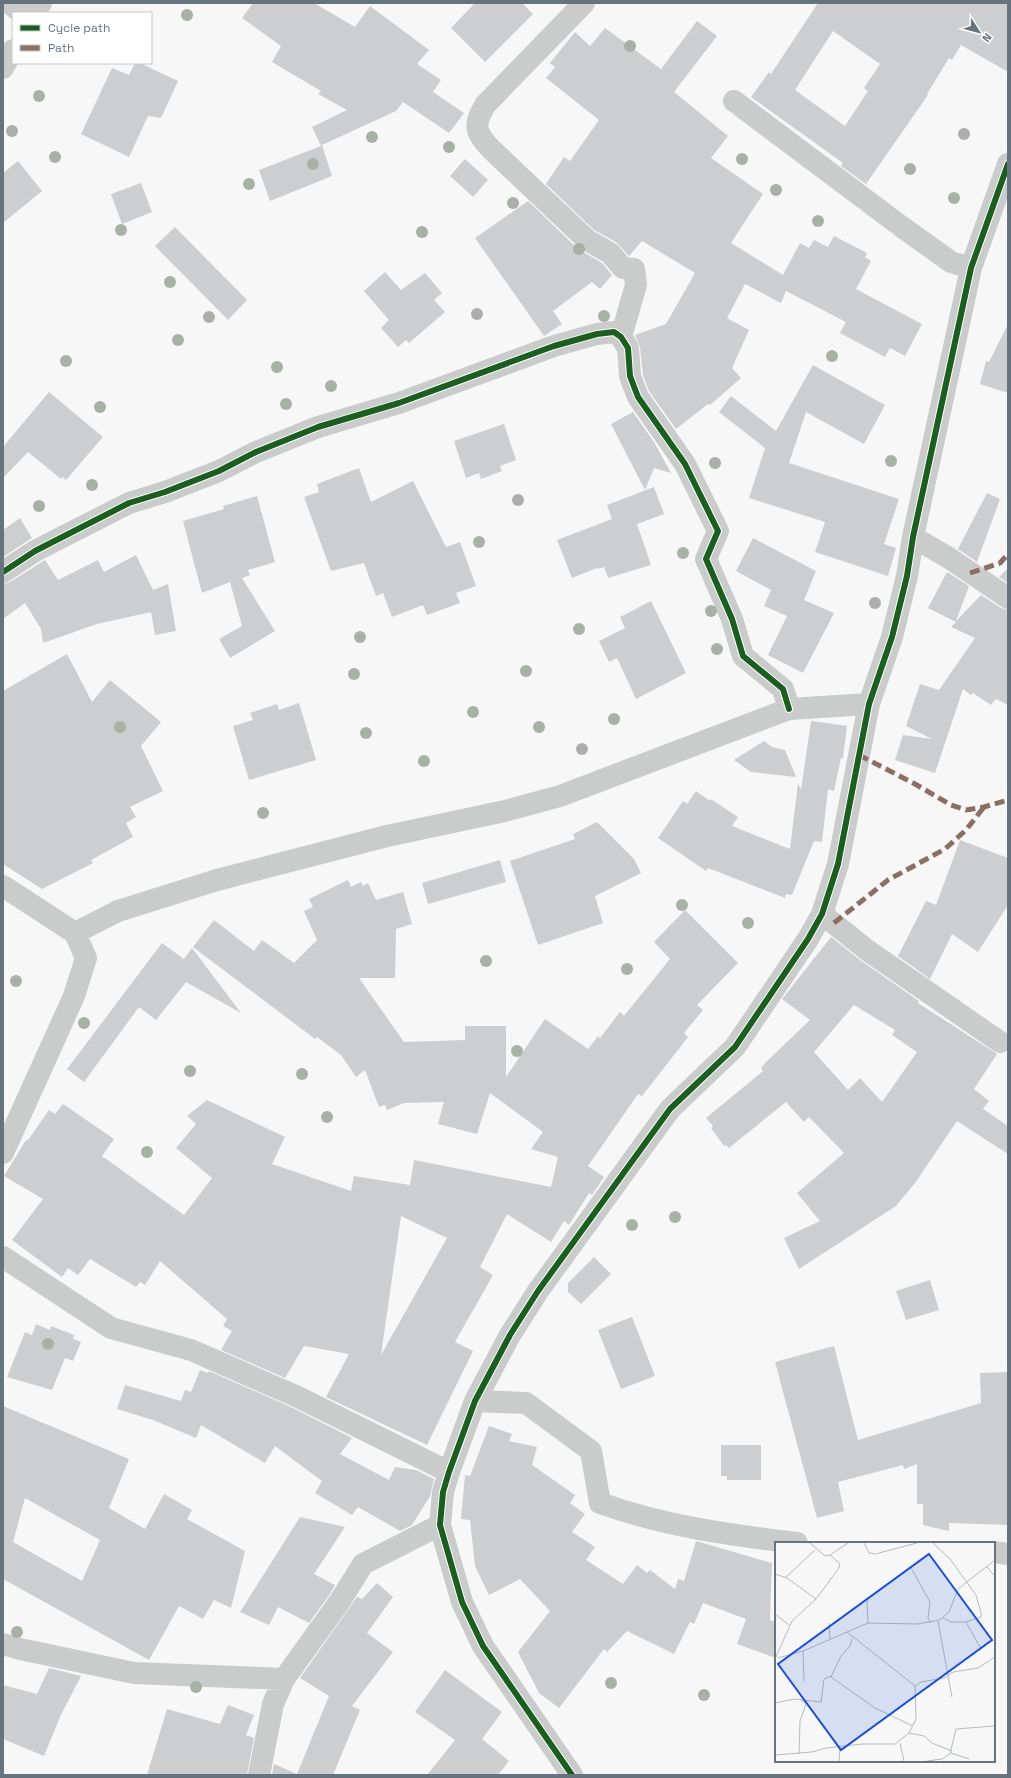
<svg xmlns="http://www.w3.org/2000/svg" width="1011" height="1778" font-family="'Space Grotesk',sans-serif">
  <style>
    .building { fill: #cdcecf; fill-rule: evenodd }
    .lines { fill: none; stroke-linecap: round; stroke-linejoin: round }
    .minor { stroke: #cacccc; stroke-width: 22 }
    .quiet { stroke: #8d6e63; stroke-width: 5; stroke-dasharray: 10 5; stroke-linecap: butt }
    .cycleway-casing { stroke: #fff; stroke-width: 8 }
    .cycleway { stroke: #1b5e20; stroke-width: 6 }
    .tree { fill: #a8b0a7 }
    .inset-road { fill: none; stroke: #b4bbbf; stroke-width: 1 }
    .view { fill: #1d4ed8; fill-opacity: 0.15; stroke: #1d4ed8; stroke-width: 2 }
    .inset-edge { fill: none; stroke: #66747d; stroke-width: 2 }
  </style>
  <rect width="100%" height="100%" fill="#f7f7f7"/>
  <path class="building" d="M253 3H314L355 27 370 6 429 50 417 64 441 80 433 92 464 113 449 133 403 102 396 111 322 145 332 176 270 201 259 170 321 146 312 127 347 110 318 94 321 91 272 62 281 46 242 18Z
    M475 3H522L533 14 485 62 451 28Z
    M818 3H1008V72L961 45 952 60 949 58 927 94 928 95 866 184 841 166 843 163 751 97 769 72 771 74ZM833 31 880 64 864 88 868 91 845 126 795 90Z
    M697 21 717 36 674 92 728 136 711 158 763 194 731 243 783 275 800 243 809 248 814 240 828 247 834 236 867 253 865 257 871 261 856 289 922 324 905 356 890 348 885 357 840 333 846 322 786 291 781 303 745 284 727 318 749 330 732 368 741 378 710 405 708 404 676 429 649 391 643 375 640 347 635 335 666 324 695 273 642 241 629 256 616 242 594 230 546 184 564 157 570 161 599 120 546 78 555 67 550 63 575 32 590 46 605 28 661 69Z
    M135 63H140L178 81 161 118 148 116 129 157 81 134 112 68 129 75Z
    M465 159 488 180 473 197 450 176Z
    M18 161 42 191 3 223V173Z
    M141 183 152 212 122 224 111 194Z
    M528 201 578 249 602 263 612 275 600 289 592 282 553 311 562 324 544 336 475 238Z
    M175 227 247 300 228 320 155 246Z
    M385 272 401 290 425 273 442 293 434 300 445 312 409 343 406 340 398 347 381 328 389 320 364 291Z
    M1008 324V393L980 384 986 361 989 362Z
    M813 365 885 405 864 444 806 412 789 463 899 499 884 544 896 548 888 576 815 552 825 522 749 498 765 448 719 412 731 396 776 431Z
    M49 392 103 437 66 480 62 477 61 479 28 452 3 478V447Z
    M633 412 654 442 671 473 654 468 645 490 611 424Z
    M504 424 516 460 500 466 502 471 481 479 479 473 466 478 454 441Z
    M359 468 371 502 413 481 446 547 460 542 476 586 456 593 460 603 427 615 423 605 392 617 383 593 376 596 364 563 331 571 304 497 319 492 317 484Z
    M654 487 664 514 637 524 651 565 608 578 604 567 597 569V568L572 578 557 540 612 519 607 505Z
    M987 493 1000 499 977 562 958 549Z
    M257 496 275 562 248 570 250 575 242 578 275 631 230 658 219 639 242 626 230 582 202 593 183 521 224 509 223 506Z
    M20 518 32 538 3 557V530Z
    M753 538 816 571 804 600 834 613 803 673 768 655 787 616 764 606 771 590 736 571Z
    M136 555 153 590 168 584 176 631 155 635 151 612 97 624 43 643 41 629 25 603 3 619V584L10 582 45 560 58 580 98 560 104 572Z
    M1008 568V583L999 577Z
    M947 572 969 586 956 621 981 595 1001 608 1008 610V705L996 699 991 705 973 693 971 695 963 689 935 773 895 760 903 735 932 739 906 726 920 684 939 690 975 638 951 627 956 622 928 608Z
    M651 601 686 673 636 699 617 658 609 662 599 641 625 628 620 617Z
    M67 654 92 702 110 680 161 722 141 746 163 791 130 807 136 817 126 823 133 837 91 860 93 863 42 889 3 864V691Z
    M299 703 316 760 249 780 233 726 253 720 250 713 277 704 279 710Z
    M811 721 847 726 843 758H841L834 791 828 789 822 842 814 841 792 895 786 894 785 898 708 868 706 871 658 838 683 801 687 804 696 791 710 801 711 799 738 817 732 826 790 849 798 783 801 790Z
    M764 741 772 747 785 750 796 777 751 772 734 760Z
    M597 822 634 859 641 873 595 896 603 923 538 945 510 861 575 839 573 834Z
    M960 840 1008 858V905L978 952 952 934 930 979 898 956 926 901 936 905Z
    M500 860 506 882 428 904 422 883Z
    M348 880 351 887 361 882 363 886 368 883 376 900 403 892 412 924 396 929 395 978H359L404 1042 465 1040V1026H506V1077L545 1019 588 1049 598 1036 600 1038 620 1012 624 1016 670 959 654 942 685 910 738 963 697 1005 703 1010 684 1033 688 1037 642 1096 638 1094 588 1166 604 1177 592 1195 589 1193 569 1225 564 1221 551 1242 507 1214 480 1267 493 1275 455 1342 473 1351 427 1445 326 1397 349 1354 304 1346 285 1378 221 1350 232 1331 223 1326 227 1319 160 1261 145 1285 140 1282 136 1287 90 1259 78 1275 68 1268 62 1277 12 1240 43 1199 4 1176 26 1140H28L49 1110 55 1114 63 1104 114 1139 102 1156 184 1215 212 1178 176 1148 196 1124 187 1116 207 1100 285 1137 272 1164 351 1191 354 1176 410 1185 414 1160 551 1187 558 1157 531 1149 543 1132 490 1093 477 1134 438 1124 444 1102 404 1103 387 1110 385 1105 379 1107 365 1070 356 1077 341 1055 317 1037 315 1039 193 947 214 920 254 951 262 940 294 963 317 940 304 911 313 907 309 899ZM401 1216 447 1238 381 1355Z
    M831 937 860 960 919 1001 918 1003 997 1054 974 1089 989 1101 983 1109 1008 1126V1154L957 1121 915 1183 896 1206 799 1269 784 1238 820 1221 797 1193 844 1153 809 1117 804 1122 786 1102 729 1148 726 1145 724 1146 711 1128 713 1126 706 1118 763 1071 761 1068 765 1063 810 1020 782 999ZM854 1005 895 1030 892 1035 917 1052 882 1102 860 1078 848 1090 814 1052Z
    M162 943 184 959 192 948 241 1013 186 982 156 1020 139 1007 84 1082 67 1069Z
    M594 1257 611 1274 581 1304 568 1292V1283Z
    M930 1280 939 1310 906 1320 896 1291Z
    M632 1317 655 1376 621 1389 598 1330Z
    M36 1324 50 1330 51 1326 74 1335 73 1339 81 1342 73 1361 65 1358 52 1390 7 1377 25 1332 32 1335Z
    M834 1346 858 1440 981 1403 980 1373 1008 1372V1525L949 1523V1531L923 1525V1504H917V1464L904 1469 903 1465 838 1482 844 1511 817 1518 775 1362Z
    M200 1370 208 1373 209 1371 293 1408 352 1438 340 1454 389 1480 395 1467 416 1470 434 1479 430 1496 412 1525 400 1531 358 1507 352 1515 315 1493 322 1481 275 1446 265 1463 201 1425 196 1438 153 1420 117 1409 125 1385 181 1401 185 1390 191 1392Z
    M3 1406 129 1459 109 1508 145 1529 164 1494 192 1510 187 1519 245 1551 231 1608 214 1600 203 1619 179 1606 149 1660 3 1579ZM25 1498 100 1540 82 1581 13 1542Z
    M489 1426 512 1434 509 1441 537 1447 532 1465 575 1495 570 1503 585 1514 572 1532 595 1547 586 1560 623 1584 637 1565 647 1573 650 1570 675 1589 678 1579 684 1581 696 1541 772 1563 770 1620 776 1622V1658L737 1644 746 1619 703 1603 694 1624 690 1622 674 1654 627 1631 607 1652 604 1649 559 1708 539 1693 518 1652 550 1611 520 1579 489 1595 475 1566 470 1520 461 1519 465 1475 470 1476Z
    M721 1445H761V1480H727V1476H721Z
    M300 1517 345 1527 314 1574 335 1585 330 1594 309 1623 278 1607 269 1625 240 1612Z
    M377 1583 393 1597 367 1633 393 1652 352 1706 360 1710 333 1775H272L274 1764 297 1774 329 1696 300 1678 357 1597 362 1599Z
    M49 1668 81 1676 60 1717 44 1756 3 1739V1685L37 1694Z
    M445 1670 502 1712 482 1739 509 1761 498 1775H427L455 1740 415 1712Z
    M228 1705 254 1715 246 1735 254 1738 247 1775H147L167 1709 220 1724Z"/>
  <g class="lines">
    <path class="minor" d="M10 3 21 13
      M584 3 485 105C474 125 474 131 490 148L587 240 610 253 623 268 634 269 636 285 621 337
      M34 13 41 3
      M3 68 13 50
      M734 101 902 227 951 262 971 268
      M913 537 949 558 1008 598
      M3 572 35 551 129 503 165 492 219 471 256 452 318 427 399 403 554 346 597 334 614 332 621 337 628 348 630 376 638 397 685 464 718 531 706 559 732 619 743 656 783 689 789 709
      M3 886 75 933 118 911 217 880 387 836 505 811 560 796 789 709 869 704
      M822 914 867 950 1000 1042
      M3 1153 74 996 86 958 75 933
      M3 1257 111 1328 191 1350 298 1397 449 1472
      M475 1401 526 1403 591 1451 600 1503C664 1526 730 1535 797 1543
      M994 1552 1008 1554
      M3 1644 20 1649 134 1673 284 1679
      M259 1775 273 1704 284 1679 340 1601 363 1564 440 1525
      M572 1775 483 1646 462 1602 440 1525 443 1492 449 1472 475 1401 510 1335 538 1291 670 1109 735 1047 808 939 822 914 838 864 869 704 892 637 907 576 913 537 971 268 1008 164"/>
    <path class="quiet" d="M970 573 1000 563 1008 554
      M859 755 915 784 951 805 966 810 984 807 1008 800
      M834 923 888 880 945 849 966 830 984 807"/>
    <g class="cycleway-casing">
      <path id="cycleway" d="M3 572 35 551 129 503 165 492 219 471 256 452 318 427 399 403 554 346 597 334 614 332 621 337 628 348 630 376 638 397 685 464 718 531 706 559 732 619 743 656 783 689 789 709
        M572 1775 483 1646 462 1602 440 1525 443 1492 449 1472 475 1401 510 1335 538 1291 670 1109 735 1047 808 939 822 914 838 864 869 704 892 637 907 576 913 537 971 268 1008 164"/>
    </g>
    <use href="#cycleway" class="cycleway"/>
  </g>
  <g class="tree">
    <circle cx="187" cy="15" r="6"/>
    <circle cx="630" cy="46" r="6"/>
    <circle cx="39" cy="96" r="6"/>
    <circle cx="12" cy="131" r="6"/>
    <circle cx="964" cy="134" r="6"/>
    <circle cx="372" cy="137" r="6"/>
    <circle cx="449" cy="147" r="6"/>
    <circle cx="55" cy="157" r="6"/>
    <circle cx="742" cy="159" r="6"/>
    <circle cx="313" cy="164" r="6"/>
    <circle cx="910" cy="169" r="6"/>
    <circle cx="249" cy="184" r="6"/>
    <circle cx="776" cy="190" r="6"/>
    <circle cx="954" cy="198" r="6"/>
    <circle cx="513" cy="203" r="6"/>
    <circle cx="818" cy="221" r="6"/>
    <circle cx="121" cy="230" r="6"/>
    <circle cx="422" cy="232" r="6"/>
    <circle cx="579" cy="249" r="6"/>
    <circle cx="170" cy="282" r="6"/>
    <circle cx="477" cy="314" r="6"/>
    <circle cx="604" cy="316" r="6"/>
    <circle cx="209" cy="317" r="6"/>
    <circle cx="178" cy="340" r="6"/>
    <circle cx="832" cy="356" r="6"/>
    <circle cx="66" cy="361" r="6"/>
    <circle cx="277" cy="367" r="6"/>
    <circle cx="331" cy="386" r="6"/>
    <circle cx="286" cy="404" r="6"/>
    <circle cx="100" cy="407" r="6"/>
    <circle cx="891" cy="461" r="6"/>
    <circle cx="715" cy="463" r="6"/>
    <circle cx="92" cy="485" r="6"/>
    <circle cx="518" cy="500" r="6"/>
    <circle cx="39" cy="506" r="6"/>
    <circle cx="479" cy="542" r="6"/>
    <circle cx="683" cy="553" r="6"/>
    <circle cx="875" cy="603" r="6"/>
    <circle cx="711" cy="611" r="6"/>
    <circle cx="579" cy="629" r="6"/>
    <circle cx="360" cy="637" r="6"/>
    <circle cx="717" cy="649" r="6"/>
    <circle cx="526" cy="671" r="6"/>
    <circle cx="354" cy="674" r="6"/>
    <circle cx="473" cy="712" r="6"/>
    <circle cx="614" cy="719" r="6"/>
    <circle cx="120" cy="727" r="6"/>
    <circle cx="539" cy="727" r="6"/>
    <circle cx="366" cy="733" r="6"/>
    <circle cx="582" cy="749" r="6"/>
    <circle cx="424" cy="761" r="6"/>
    <circle cx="263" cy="813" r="6"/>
    <circle cx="682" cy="905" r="6"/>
    <circle cx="748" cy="923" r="6"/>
    <circle cx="486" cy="961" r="6"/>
    <circle cx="627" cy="969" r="6"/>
    <circle cx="16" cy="981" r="6"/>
    <circle cx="84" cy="1023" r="6"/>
    <circle cx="517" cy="1051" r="6"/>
    <circle cx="190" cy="1071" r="6"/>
    <circle cx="302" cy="1074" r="6"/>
    <circle cx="327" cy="1117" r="6"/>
    <circle cx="147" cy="1152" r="6"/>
    <circle cx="675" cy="1217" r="6"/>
    <circle cx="632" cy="1225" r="6"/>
    <circle cx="48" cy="1344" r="6"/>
    <circle cx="17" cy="1632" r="6"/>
    <circle cx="611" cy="1683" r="6"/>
    <circle cx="196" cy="1687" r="6"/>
    <circle cx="704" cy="1695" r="6"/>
  </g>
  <g transform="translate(775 1542)">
    <rect width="220" height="220" fill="#f7f7f7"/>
    <path class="inset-road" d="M35 1 50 14 55 13 73 1M89 1 94 11 100 12 142 1M158 1 175 17 201 53 206 71V75L191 80H176L168 76M135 24 155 60 153 76 156 81M212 25 220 34M0 32 12 36 41 57M10 36 40 8M92 58 93 81M0 72 14 83M163 79 177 155M191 80 206 107M54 81 55 97M77 97 75 104 66 114 56 135 100 166 138 184M28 109 29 139M3 116 28 109 93 81 142 82 165 78 174 70 183 47 220 18M0 117 17 79 41 57 64 26 65 22 55 13M140 144 146 140 169 136 178 130 203 126 220 115M0 161 20 157 46 160 49 137 56 134M134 191 149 194 157 201 177 209M125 201 129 219M176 211 194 217M24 212 25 179 31 162 26 158M0 213 37 210 51 206 87 202H120L134 191 141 177 140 144 72 90M64 219 65 204M152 219 167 217 175 212 181 187 219 184"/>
    <path class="view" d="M154 12 217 98 66 208 3 122Z"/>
    <rect width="220" height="220" class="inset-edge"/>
  </g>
  <rect width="1011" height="1778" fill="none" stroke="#66747d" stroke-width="8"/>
  <rect x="12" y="12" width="140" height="52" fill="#ffffff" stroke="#c2c7cb"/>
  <rect x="20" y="25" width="20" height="6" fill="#1b5e20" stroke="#c2c7cb"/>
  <text x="48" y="32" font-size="12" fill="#66747d">Cycle path</text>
  <rect x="20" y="45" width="20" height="6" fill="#8d6e63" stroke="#c2c7cb"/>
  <text x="48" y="52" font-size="12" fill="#66747d">Path</text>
  <g transform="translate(979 32) rotate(126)" stroke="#ffffff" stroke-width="3" paint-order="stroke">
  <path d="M0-3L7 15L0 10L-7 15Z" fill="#66747d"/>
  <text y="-6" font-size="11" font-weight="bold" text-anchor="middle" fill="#66747d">N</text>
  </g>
</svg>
